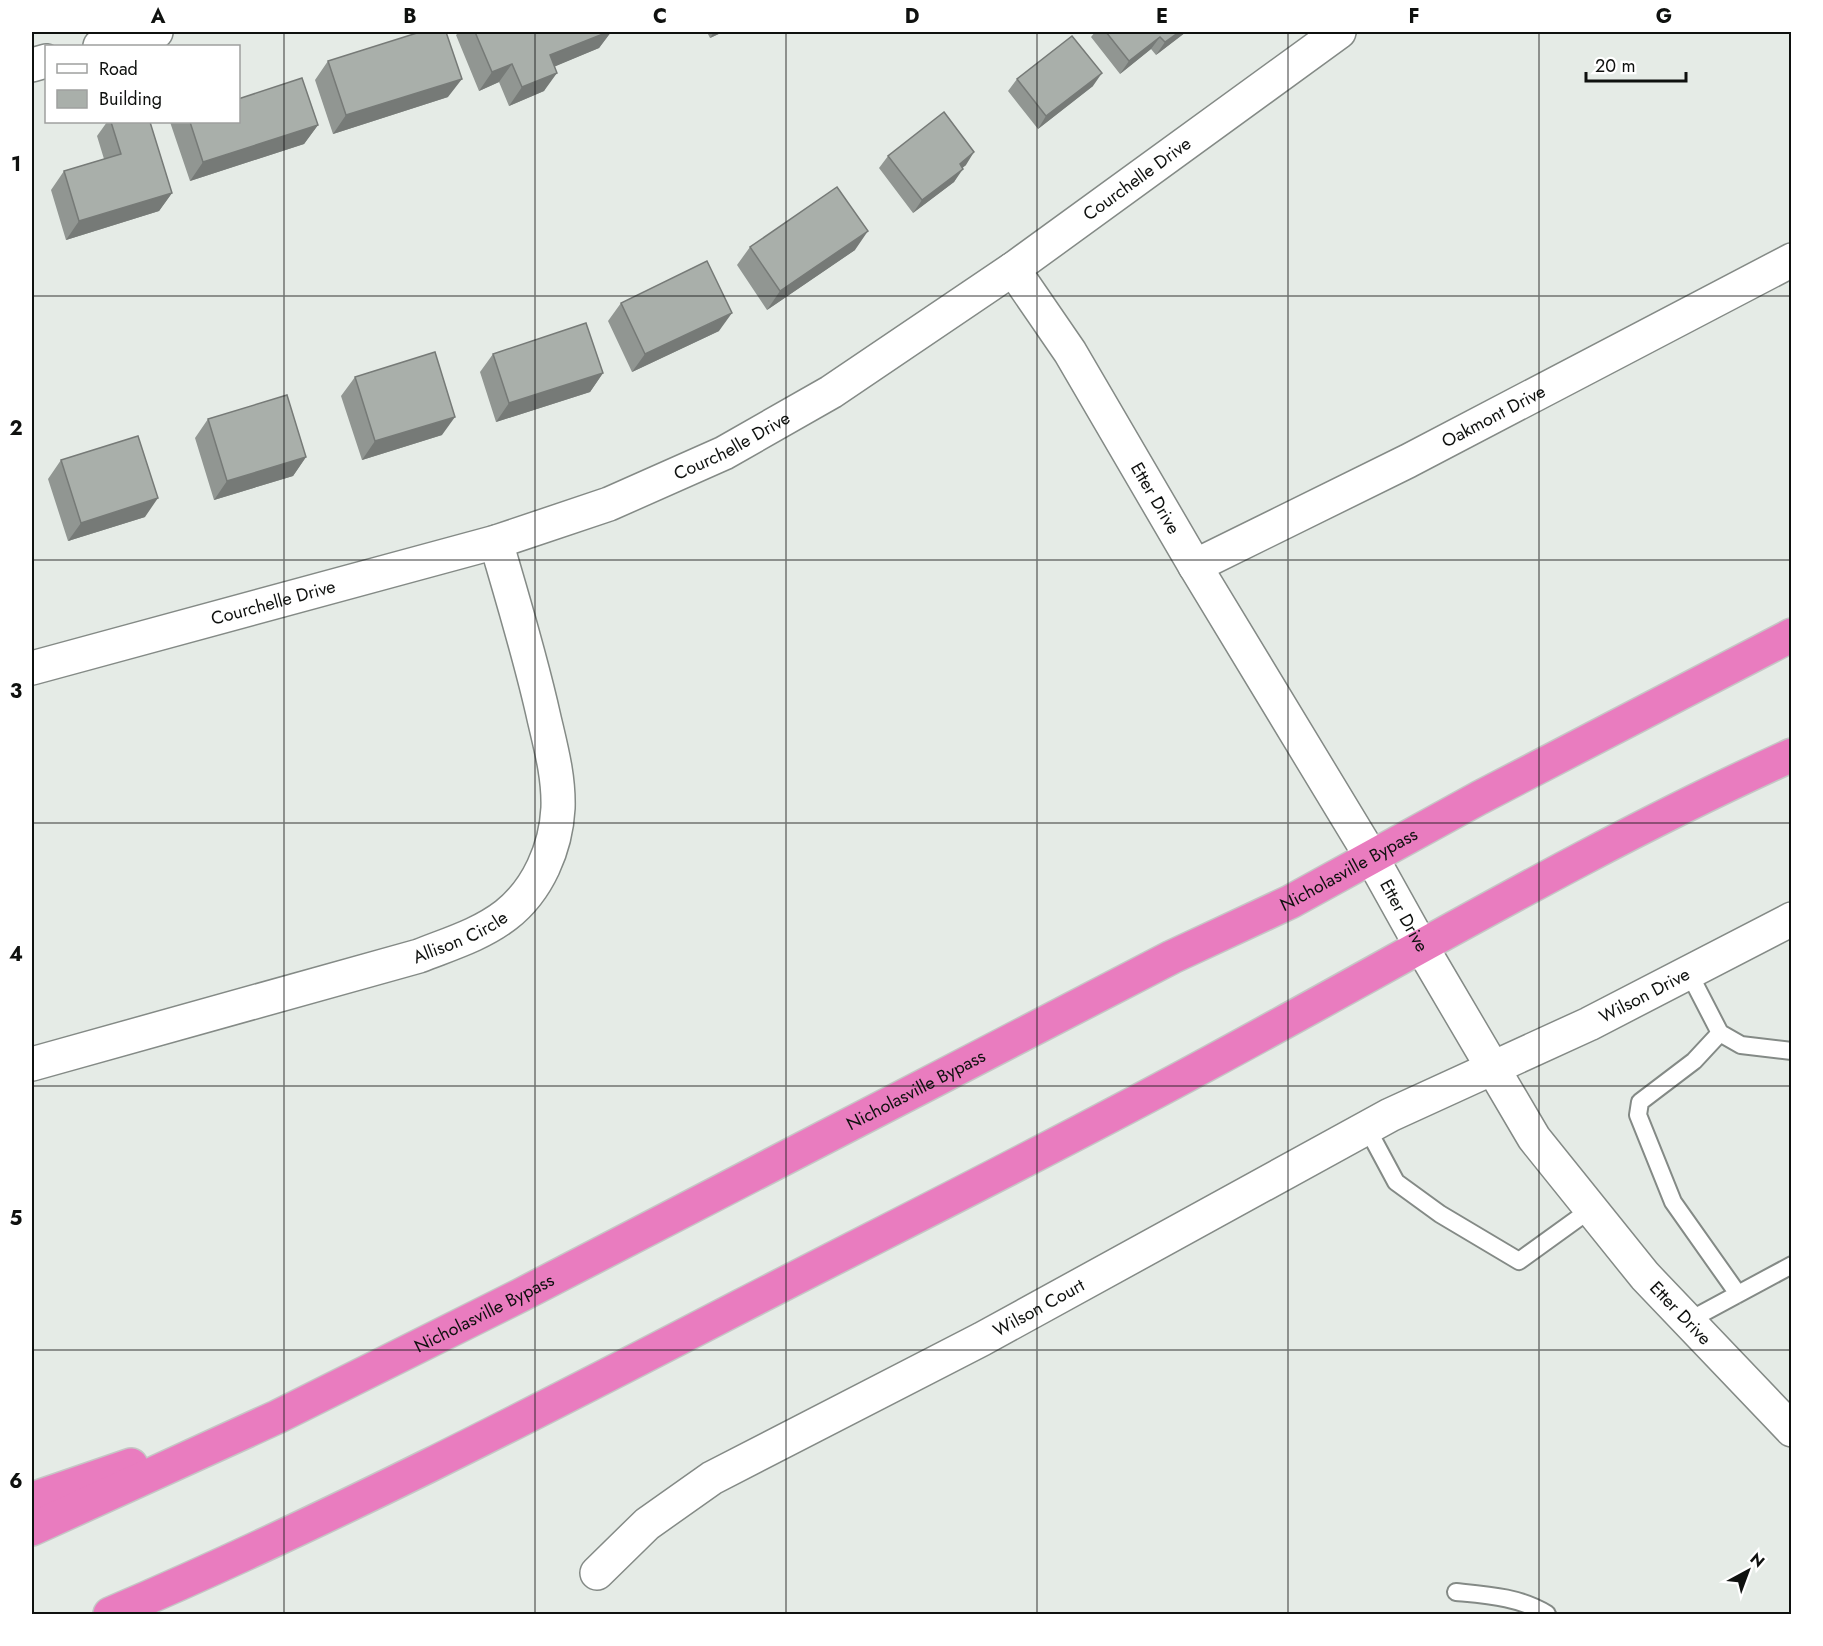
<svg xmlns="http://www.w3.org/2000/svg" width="1823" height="1646" font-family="Jost,sans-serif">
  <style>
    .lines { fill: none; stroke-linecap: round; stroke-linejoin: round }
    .lane-casing { stroke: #848a86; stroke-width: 20 }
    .street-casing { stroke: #848a86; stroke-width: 36 }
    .secondary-casing { stroke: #848a86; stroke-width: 36 }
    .highway-casing { stroke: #c5c6c5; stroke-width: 36 }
    .lane { stroke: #fff; stroke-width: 16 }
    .street { stroke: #fff; stroke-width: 33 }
    .secondary { stroke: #fff; stroke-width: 33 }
    .highway { stroke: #e97cbf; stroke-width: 33 }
    .wall { fill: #919692 }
    .shaded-wall { fill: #767a77 }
    .building { fill: #a9afaa; stroke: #767a77; stroke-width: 1.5 }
    .grid { fill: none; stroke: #0f110f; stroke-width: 1.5; stroke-opacity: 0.55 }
    .labels { text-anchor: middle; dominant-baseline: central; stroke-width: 4.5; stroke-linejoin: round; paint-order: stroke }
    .street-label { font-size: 18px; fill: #0f110f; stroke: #fff }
    .neatline { fill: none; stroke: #0f110f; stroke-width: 2 }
    .grid-label { font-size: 20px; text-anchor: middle; font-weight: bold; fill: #0f110f }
  </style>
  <rect width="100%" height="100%" fill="#e5ebe6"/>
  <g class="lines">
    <g class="lane-casing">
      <path id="lane" d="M1689 973 1720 1033 1741 1045 1792 1051
        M1720 1033 1694 1061 1640 1102 1638 1115 1673 1202 1738 1294
        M1367 1128 1396 1182 1440 1214 1519 1261 1591 1209
        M1688 1321 1792 1265
        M1456 1592C1487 1595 1520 1597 1547 1614"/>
    </g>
    <g class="street-casing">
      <g id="street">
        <path d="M100 46 156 32"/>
        <path d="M32 65 46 61"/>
        <path id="s1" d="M1013 269 1070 352 1195 566 1372 858"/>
        <path id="s2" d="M1195 566 1408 461 1792 260"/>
        <path id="s3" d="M32 668 496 542 609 504 724 453 831 392 1013 269 1339 32"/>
        <path id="s4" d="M32 1064 419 956C449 944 480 935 506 915 538 890 556 848 558 808 559 777 551 748 544 718 531 659 513 600 496 542"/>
        <path id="s5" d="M597 1573 647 1524 712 1478 982 1339 1390 1115 1589 1024 1792 919"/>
      </g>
    </g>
    <g class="secondary-casing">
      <g id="secondary">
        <path id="s6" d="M1372 858 1421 946 1534 1138 1645 1276 1792 1430"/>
      </g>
    </g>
    <g class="highway-casing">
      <g id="highway">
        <path d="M32 1499 131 1465"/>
        <path id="s7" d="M32 1529 277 1417 521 1295 1172 957 1290 902 1479 798 1792 635"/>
        <path d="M110 1614C325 1522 533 1414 741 1306 898 1225 1057 1146 1213 1061 1404 958 1593 845 1792 755"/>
      </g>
    </g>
    <use href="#lane" class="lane"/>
    <use href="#street" class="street"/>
    <use href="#secondary" class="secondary"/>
    <use href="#highway" class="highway"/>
  </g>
  <path class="wall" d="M459 32H611L599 48 555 66 544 91 509 106 499 82 479 91 456 35Z
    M707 32H723L710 38Z
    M1095 32H1186L1156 55 1151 49 1120 74 1091 37Z
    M328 61 448 97 333 134 315 80Z
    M1017 79 1093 86 1038 129 1008 91Z
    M107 122H150L172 193 159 211 66 240 51 190 64 171 104 159 97 136Z
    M170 122H238L318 125 304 144 190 181Z
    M888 156 966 165 962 168 954 182 913 213 879 168Z
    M750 247 855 250 767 310 737 265Z
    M621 303 719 331 632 372 608 321Z
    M493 354 603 373 590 392 496 422 480 372Z
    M355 377 442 435 362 460 341 396Z
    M208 419 306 457 293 476 214 500 195 438Z
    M61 460 145 517 68 541 48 479Z"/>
  <path class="shaded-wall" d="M608 32H611L599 48 537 74 550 55Z
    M714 32H723L710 38Z
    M1179 32H1186L1156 55 1165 42Z
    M1160 37 1151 49 1120 74 1129 61Z
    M512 64 499 82 479 91 492 72Z
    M557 73 544 91 509 106 522 87Z
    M1102 73 1093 86 1038 129 1046 116Z
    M462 79 448 97 333 134 346 115Z
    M318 125 304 144 190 181 203 162Z
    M974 152 966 165 951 177 960 164Z
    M963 169 954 182 913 213 922 200Z
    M172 193 159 211 66 240 79 221Z
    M868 231 855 250 767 310 780 291Z
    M732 313 719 331 632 372 645 354Z
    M603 373 590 392 496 422 509 403Z
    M455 417 442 435 362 460 375 441Z
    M306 457 293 476 214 500 227 481Z
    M158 498 145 517 68 541 81 523Z"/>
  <path class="building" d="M420 32H446L462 79 346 115 328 61Z
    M475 32H608L550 55 557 73 522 87 512 64 492 72Z
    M1106 32H1179L1165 42 1160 37 1129 61Z
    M1072 36 1102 73 1046 116 1017 79Z
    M302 78 318 125 203 162 190 122H238V99Z
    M944 112 974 152 960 164 963 169 922 200 888 156Z
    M111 122H150L172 193 79 221 64 171 121 154Z
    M837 187 868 231 780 291 750 247Z
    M707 261 732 313 645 354 621 303Z
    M586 323 603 373 509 403 493 354Z
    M435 352 455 417 375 441 355 377Z
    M287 395 306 457 227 481 208 419Z
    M138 436 158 498 81 523 61 460Z"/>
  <path class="grid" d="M284 32V1614M535 32V1614M786 32V1614M1037 32V1614M1288 32V1614M1539 32V1614M32 296H1792M32 560H1792M32 823H1792M32 1086H1792M32 1350H1792"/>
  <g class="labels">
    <g class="street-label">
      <text stroke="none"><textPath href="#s3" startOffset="1222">Courchelle Drive</textPath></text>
      <text stroke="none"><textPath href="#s2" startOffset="334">Oakmont Drive</textPath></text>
      <text stroke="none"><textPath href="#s3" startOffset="736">Courchelle Drive</textPath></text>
      <text stroke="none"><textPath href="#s1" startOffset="270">Etter Drive</textPath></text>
      <text stroke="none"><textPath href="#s3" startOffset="250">Courchelle Drive</textPath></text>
      <text stroke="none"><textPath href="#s7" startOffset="1473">Nicholasville Bypass</textPath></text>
      <text stroke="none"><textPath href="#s6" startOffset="66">Etter Drive</textPath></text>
      <text stroke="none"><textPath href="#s4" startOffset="447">Allison Circle</textPath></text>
      <text stroke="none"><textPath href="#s5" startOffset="1200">Wilson Drive</textPath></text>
      <text stroke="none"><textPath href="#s7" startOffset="987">Nicholasville Bypass</textPath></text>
      <text stroke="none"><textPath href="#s5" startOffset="518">Wilson Court</textPath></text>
      <text stroke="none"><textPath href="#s7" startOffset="501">Nicholasville Bypass</textPath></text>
      <text stroke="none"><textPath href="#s6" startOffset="552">Etter Drive</textPath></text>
    </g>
  </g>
  <rect width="1823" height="1646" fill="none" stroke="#ffffff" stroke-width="66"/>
  <rect x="45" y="45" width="195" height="78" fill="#ffffff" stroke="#9fa09f" stroke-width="1.5"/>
  <rect x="57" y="64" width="30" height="9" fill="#ffffff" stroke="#9fa09f" stroke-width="1.5"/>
  <text x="99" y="75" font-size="18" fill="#0f110f">Road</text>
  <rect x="57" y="90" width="30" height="18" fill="#a9afaa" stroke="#9fa09f" stroke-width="1.5"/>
  <text x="99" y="105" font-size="18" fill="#0f110f">Building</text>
  <g transform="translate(1748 1571) rotate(41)" stroke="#ffffff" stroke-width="4.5" paint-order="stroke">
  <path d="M0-4.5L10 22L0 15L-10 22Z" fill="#0f110f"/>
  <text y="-9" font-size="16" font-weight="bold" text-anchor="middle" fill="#0f110f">N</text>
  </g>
  <path d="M1586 72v9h100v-9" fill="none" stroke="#0f110f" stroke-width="3"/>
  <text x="1595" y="72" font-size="18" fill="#0f110f" stroke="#ffffff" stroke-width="4.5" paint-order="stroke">20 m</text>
  <rect x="33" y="33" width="1757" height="1580" class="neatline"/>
  <g class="grid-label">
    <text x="158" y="23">A</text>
    <text x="410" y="23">B</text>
    <text x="660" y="23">C</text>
    <text x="912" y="23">D</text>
    <text x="1162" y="23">E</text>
    <text x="1414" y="23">F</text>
    <text x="1664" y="23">G</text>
    <text x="16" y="171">1</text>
    <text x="16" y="435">2</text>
    <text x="16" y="698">3</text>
    <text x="16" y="961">4</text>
    <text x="16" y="1225">5</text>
    <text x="16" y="1488">6</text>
  </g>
</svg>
